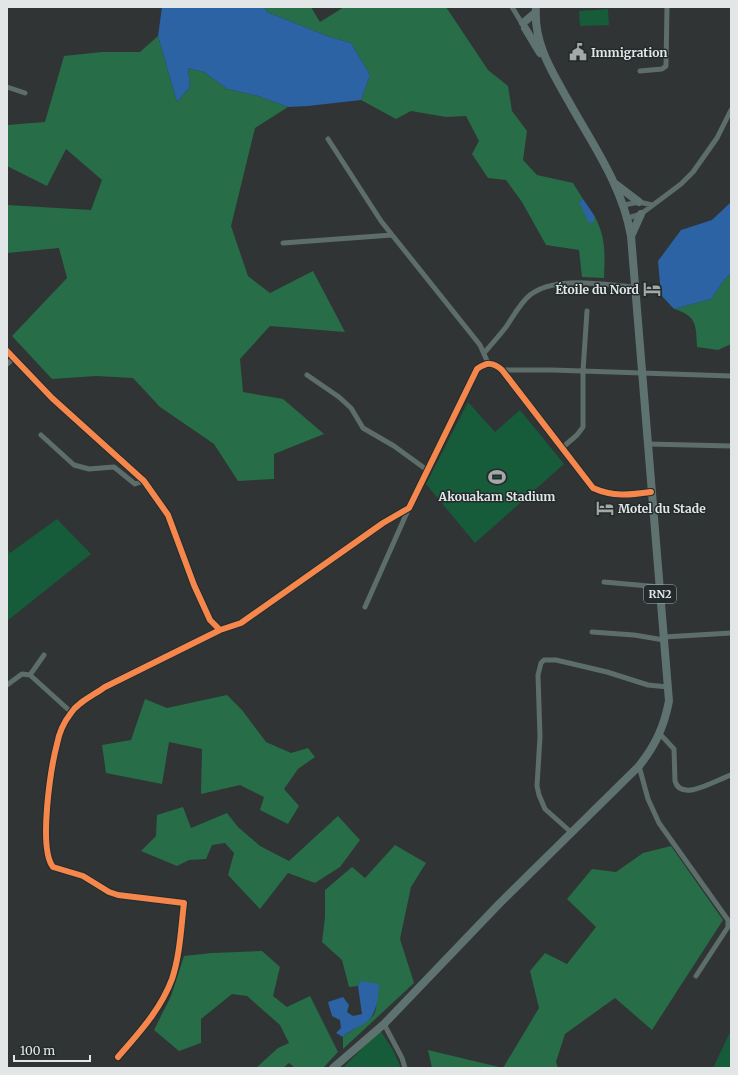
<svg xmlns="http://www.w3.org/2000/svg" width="738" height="1075" font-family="Merriweather,serif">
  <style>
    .green { fill: #165c3a }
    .forest { fill: #266d48 }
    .water { fill: #2b63a5 }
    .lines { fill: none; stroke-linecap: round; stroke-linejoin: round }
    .minor { stroke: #5d6d6a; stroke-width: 5 }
    .highway { stroke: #5e7370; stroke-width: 8 }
    .cycleway-casing { stroke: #242b2c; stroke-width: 8 }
    .cycleway { stroke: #f5874c; stroke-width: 6 }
    .labels { text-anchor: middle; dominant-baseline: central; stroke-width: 3; stroke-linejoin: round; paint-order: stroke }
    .shield { fill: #242b2c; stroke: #a9aeae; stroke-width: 1 }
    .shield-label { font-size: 11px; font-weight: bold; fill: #e2e6e6 }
    .poi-label { font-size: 12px; font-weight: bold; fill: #e2e6e6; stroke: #242b2c; text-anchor: start }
  </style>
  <rect width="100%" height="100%" fill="#303434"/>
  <path class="green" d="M608 9 609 25 580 26 579 11Z
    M468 402 495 432 520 410 564 464 475 543 426 484Z
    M57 519 91 554 7 621V548L10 553Z
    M380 1030 393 1050 401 1068H343Z
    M731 1030V1068H713Z"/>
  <path class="forest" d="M264 7H311L320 22 344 7H446L488 70 508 86 512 111 527 131 523 160 537 175 573 183 583 199 579 202 594 222V215C606 237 605 253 604 278L582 277 579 250 546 245 522 202 506 180 488 178 472 154 479 141 466 116 446 117 411 111 396 119 361 100 370 75 351 43 327 36 267 12Z
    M158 36 177 102 190 87 188 68 204 72 227 89 258 96 288 107 255 128 231 226 248 276 270 293 313 271 345 332 270 326 240 359 243 392 283 399 324 434 274 454V479L238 481 214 444 160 407 133 378 96 376 52 379 12 336 67 278 59 248 7 253V205L91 210 102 180 66 149 47 186 7 166V125L45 122 64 56 102 52H140Z
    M731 273V344L718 350 697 347C696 325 697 316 674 309L711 299 724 280Z
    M227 695 242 710 266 742 291 753 308 748 315 757 298 769 284 789 299 806 288 824 260 810 264 797 240 785 201 794 202 749 169 742 162 784 106 773 102 745 131 740 145 699 167 708Z
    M183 807 191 828 227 813 238 827 260 846 289 861 338 816 360 840 340 867 315 883 288 873 260 909 228 875 234 853 225 843 212 845 206 859 189 860 177 866 141 851 156 836 157 815Z
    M395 845 426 863 411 887 400 939 414 983 343 1049V1037C352 1028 372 1022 375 1012 377 1007 376 1000 377 996L360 981 358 986 349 987 342 960 322 942 325 917V890L352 867 365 878Z
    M671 846 723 920 652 1030 615 998 565 1034 556 1062 558 1068H432L428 1050 503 1068 539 1008 530 971 545 953 567 964 596 927 567 899 592 869 616 872 643 853Z
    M262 951 280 967 273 996 287 1007 310 996 338 1052 323 1068H295L289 1063 283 1068H256L278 1048 289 1043 280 1025 247 996 232 994 201 1019V1043L179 1051 154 1030 171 996 184 956 212 953Z"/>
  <path class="water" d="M162 7H264L267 12 327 36 351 43 370 75 361 100 308 106 288 107 258 96 227 89 204 72 188 68 190 87 177 102 158 36Z
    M583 199 594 215V222L589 223 579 202Z
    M731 202V273L724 280 711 299 674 309 661 295 658 261 681 230 712 220Z
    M360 981 379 984C378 997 377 1016 365 1023 356 1029 351 1029 343 1037L336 1033 341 1028 340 1020 332 1016 328 1002 343 997 349 1005 347 1012 353 1016 362 1014 358 986Z"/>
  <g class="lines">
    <path class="minor" d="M512 7 523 25
      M640 71 662 69 666 66 667 7
      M7 87 25 93
      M328 139 381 221 480 345 488 363
      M624 205 639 202 652 205
      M628 218 641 214 681 184 693 172 717 138 731 110
      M283 243 392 235
      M7 351 52 398 144 481 168 515 194 585 210 620 220 630 241 623 383 523 409 508 477 369C487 362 493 362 502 370L593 488C613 497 630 495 651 492
      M484 353C491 345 499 336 506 327 513 317 520 303 530 295 555 275 605 285 635 287
      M7 364 14 358
      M502 370H552L731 376
      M307 375 339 397 351 408 363 428 394 446 427 470
      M41 435 74 465 89 469 114 467 135 484 144 481
      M648 444 731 446
      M562 448 577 435 583 427V371L587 311
      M604 582 660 587
      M365 607 409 508
      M592 632 634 635 664 640
      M664 637 731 633
      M30 675 44 655
      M7 685 22 674 30 675 71 712
      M660 734 674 749 675 781C681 803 718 779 731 775
      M639 766 648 799 659 823 728 920V927L696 976
      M572 833 545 809 539 795 537 786 540 737 538 675 541 663 544 660H556L607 672 648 685 668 687
      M384 1024 402 1058 405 1068
      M118 1057C139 1033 161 1009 172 979 180 955 181 928 184 903L118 895 109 892 83 876 53 867C38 848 51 767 57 744 59 733 64 722 71 713 78 702 94 695 105 687L220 630"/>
    <path class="highway" d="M523 23 535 13
      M525 28 540 53
      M614 183 639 202
      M631 236 641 214
      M333 1068 384 1024 500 903 639 766C655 746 664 727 669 701L631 236C623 189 596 149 573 109 555 76 533 46 536 7"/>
    <g class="cycleway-casing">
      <path id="cycleway" d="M7 351 52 398 144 481 168 515 194 585 210 620 220 630 241 623 383 523 409 508 477 369C487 362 493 362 502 370L593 488C613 497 630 495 651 492
        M118 1057C139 1033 161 1009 172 979 180 955 181 928 184 903L118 895 109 892 83 876 53 867C38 848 51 767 57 744 59 733 64 722 71 713 78 702 94 695 105 687L220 630"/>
    </g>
    <use href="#cycleway" class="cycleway"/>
  </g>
  <defs>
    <g id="civic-bare" transform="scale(1.38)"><path d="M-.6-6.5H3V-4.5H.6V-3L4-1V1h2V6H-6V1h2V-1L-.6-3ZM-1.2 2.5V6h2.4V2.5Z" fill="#a4a8a8" stroke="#242b2c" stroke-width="2.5" paint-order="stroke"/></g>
    <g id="hotel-bare" transform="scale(1.38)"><path d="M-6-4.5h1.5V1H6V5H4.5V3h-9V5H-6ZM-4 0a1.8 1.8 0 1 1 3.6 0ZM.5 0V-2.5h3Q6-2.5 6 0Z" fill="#a4a8a8" stroke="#242b2c" stroke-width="2.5" paint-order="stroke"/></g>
    <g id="stadium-bare" transform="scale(1.38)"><path d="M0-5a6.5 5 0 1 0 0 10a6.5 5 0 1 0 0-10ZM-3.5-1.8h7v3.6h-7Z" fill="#a4a8a8" stroke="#242b2c" stroke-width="2.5" paint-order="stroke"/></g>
  </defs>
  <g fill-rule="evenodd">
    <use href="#civic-bare" x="578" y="52"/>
    <use href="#hotel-bare" x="652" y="289"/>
    <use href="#stadium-bare" x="497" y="477"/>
    <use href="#hotel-bare" x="605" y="508"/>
  </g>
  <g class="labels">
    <rect class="shield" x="644" y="585" width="32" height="18" rx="3"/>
    <g class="shield-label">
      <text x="660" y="594">RN2</text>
    </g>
    <g class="poi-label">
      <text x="591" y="52">Immigration</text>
      <text x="639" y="289" text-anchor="end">Étoile du Nord</text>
      <text x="497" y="496" text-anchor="middle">Akouakam Stadium</text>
      <text x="618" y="508">Motel du Stade</text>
    </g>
  </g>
  <rect width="738" height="1075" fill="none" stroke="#e2e6e6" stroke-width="16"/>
  <path d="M14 1055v6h76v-6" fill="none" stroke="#e2e6e6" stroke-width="2"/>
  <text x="20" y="1055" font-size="12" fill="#e2e6e6" stroke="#242b2c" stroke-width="3" paint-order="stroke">100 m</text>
</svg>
